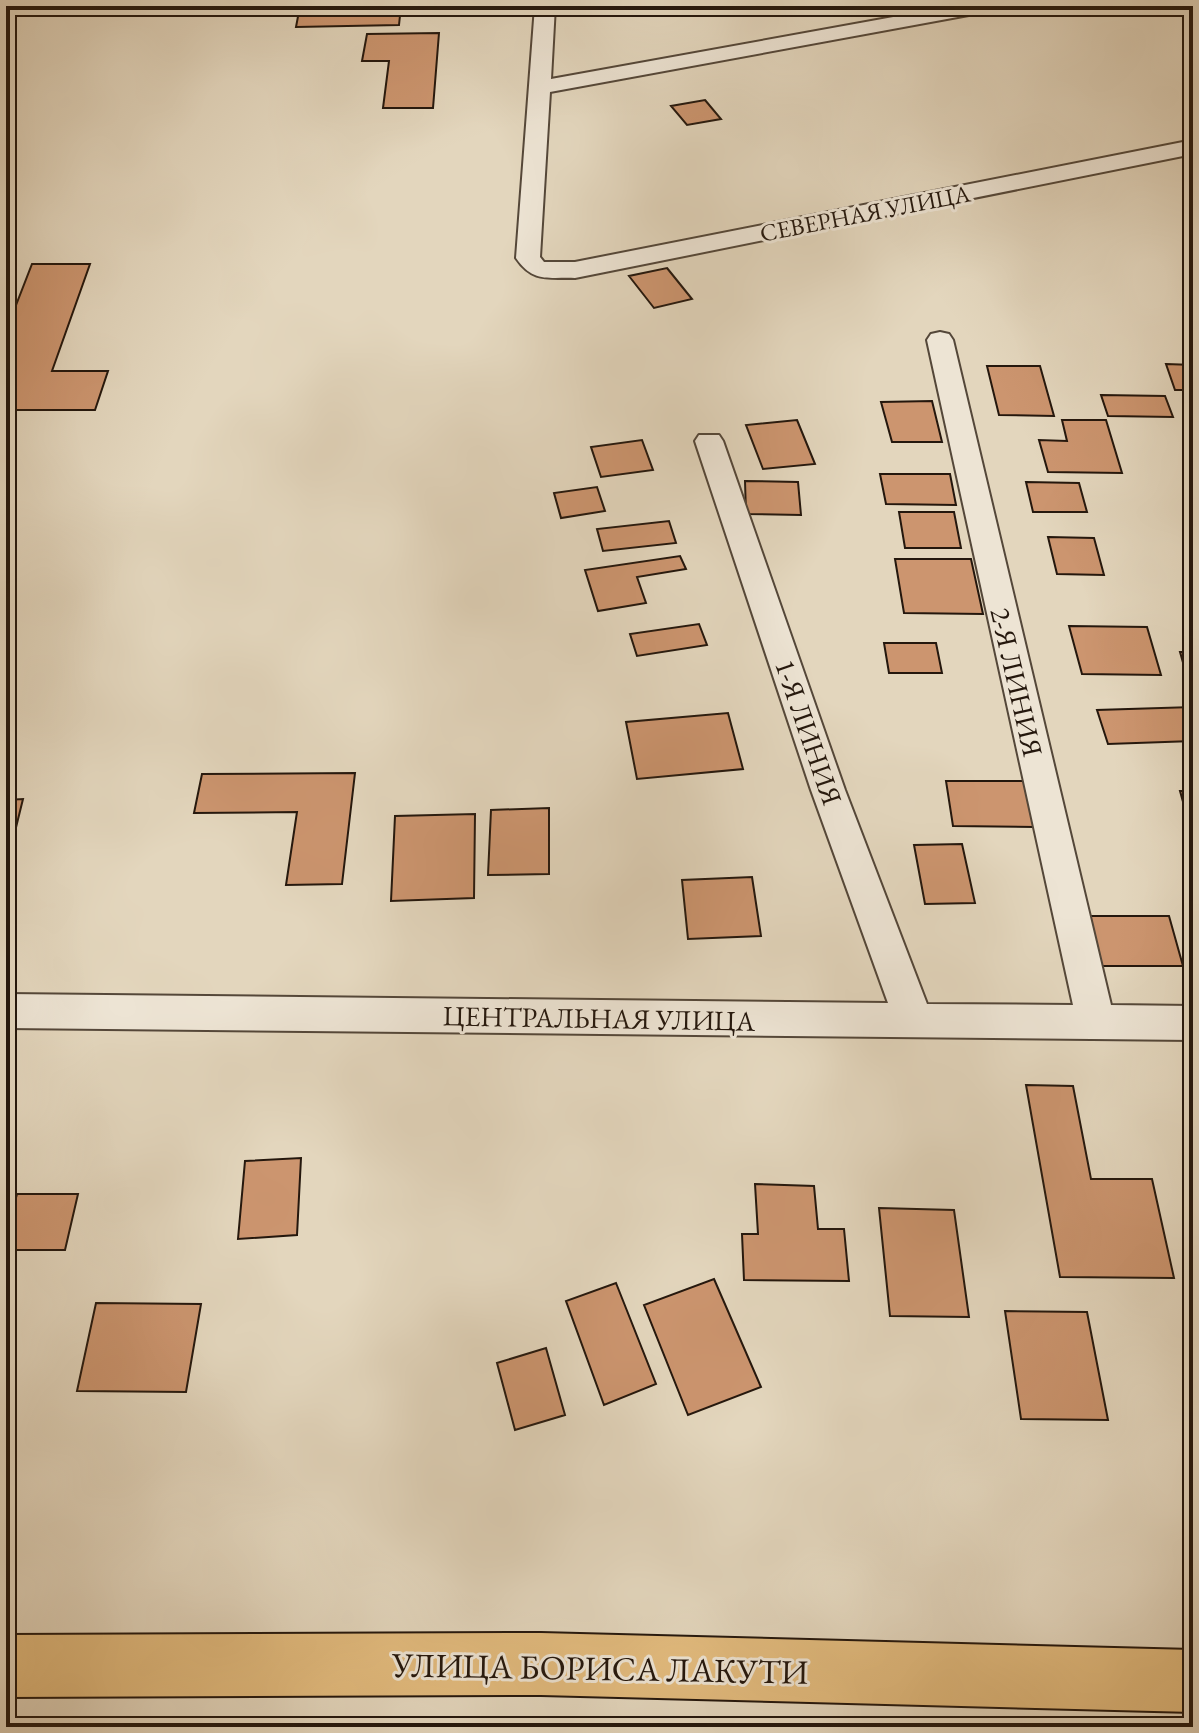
<svg xmlns="http://www.w3.org/2000/svg" width="1199" height="1733" font-family="'EB Garamond',serif">
  <style>
    .building { fill: #cc956f; stroke: #24170d; stroke-width: 2 }
    .lines { fill: none; stroke-linecap: round; stroke-linejoin: round }
    .minor-casing { stroke: #544739; stroke-width: 4 }
    .primary-casing { stroke: #24170d; stroke-width: 4 }
    .minor { fill: #ede4d4; fill-rule: evenodd }
    .primary { fill: #e2bb7e; fill-rule: evenodd }
    .labels { text-anchor: middle; dominant-baseline: central; stroke-width: 6; stroke-linejoin: round; paint-order: stroke }
    .far-street-label { font-size: 24px; fill: #24170d; stroke: #ede4d4 }
    .street-label { font-size: 28px; fill: #24170d; stroke: #ede4d4 }
    .near-street-label { font-size: 34px; fill: #24170d; stroke: #ede4d4 }
  </style>
  <rect width="100%" height="100%" fill="#e3d6bd"/>
  <filter id="stains"><feTurbulence type="fractalNoise" baseFrequency=".0025" numOctaves="4"/><feColorMatrix values="0 0 0 0 .2 0 0 0 0 .09 0 0 0 0 .02 0 0 0 .5 -.17"/></filter>
  <radialGradient id="worn" r=".72"><stop offset=".6" stop-color="#630" stop-opacity="0"/><stop offset="1" stop-color="#630" stop-opacity=".3"/></radialGradient>
  <path class="building" d="M300 6H401L399 25 296 27Z
    M774 6H805L809 11 781 15Z
    M439 33 433 108H383L389 61H362L367 34Z
    M705 100 721 119 687 125 671 106Z
    M32 264H90L52 371H108L95 410H6V331Z
    M667 268 692 299 654 308 629 276Z
    M1166 364 1193 365V390H1175Z
    M987 366H1040L1054 416 999 415Z
    M1101 395 1165 396 1173 417 1108 416Z
    M932 401 942 442H892L881 402Z
    M797 420 815 464 763 469 746 425Z
    M1062 420H1106L1122 473 1048 472 1039 440 1067 441Z
    M642 440 653 470 601 477 591 447Z
    M880 474H950L956 505 886 504Z
    M745 481 798 482 801 515 746 514Z
    M1026 482 1079 483 1087 512H1033Z
    M597 487 605 511 561 518 554 493Z
    M899 512H954L961 548H905Z
    M669 521 676 543 603 551 597 529Z
    M1048 537 1094 538 1104 575 1057 574Z
    M680 556 686 569 637 577 646 603 598 611 585 570Z
    M895 559H971L983 614 904 613Z
    M699 624 707 645 637 656 630 634Z
    M1069 626 1147 627 1161 675 1082 674Z
    M884 643H936L942 673H889Z
    M1180 652H1193V673H1186Z
    M1193 707V741L1108 744 1097 710Z
    M728 713 743 769 637 779 626 722Z
    M355 773 342 884 286 885 297 812 194 813 202 774Z
    M946 781H1025L1035 827 953 826Z
    M1180 791H1193V838Z
    M23 799 6 868V800Z
    M549 808V874L488 875 491 810Z
    M475 814 474 898 391 901 395 816Z
    M962 844 975 903 925 904 914 845Z
    M752 877 761 936 688 939 682 880Z
    M1089 916H1169L1183 966H1101Z
    M1026 1085 1073 1086 1091 1179H1152L1174 1278 1060 1277Z
    M301 1158 297 1235 238 1239 245 1161Z
    M755 1184 814 1186 818 1229H844L849 1281 744 1280 742 1234H758Z
    M17 1194H78L65 1250H6V1234Z
    M879 1208 954 1210 969 1317 890 1316Z
    M714 1279 761 1387 688 1415 644 1305Z
    M616 1283 656 1384 604 1405 566 1301Z
    M96 1303 201 1304 186 1392 77 1391Z
    M1005 1311 1087 1312 1108 1420 1021 1419Z
    M546 1348 565 1415 515 1430 497 1363Z"/>
  <g class="lines">
    <g class="minor-casing">
      <path id="minor" d="M535 6H555L551 79 954 6H995L985 12 550 92 540 257 544 262H575L1193 140V154L575 278C548 277 533 283 516 258Z
        M940 332 949 334 953 340 1111 1005 1193 1006V1040L6 1028V994L888 1003 811 790 695 441 699 435H719L723 441 845 790 927 1004 1073 1005 927 340 931 334Z"/>
    </g>
    <g class="primary-casing">
      <path id="primary" d="M541 1633 1193 1650V1712L541 1695 6 1697V1635Z"/>
    </g>
    <use href="#minor" class="minor"/>
    <use href="#primary" class="primary"/>
  </g>
  <g class="labels">
    <g class="far-street-label">
      <text transform="translate(865 213) rotate(-11)">СЕВЕРНАЯ УЛИЦА</text>
    </g>
    <g class="street-label">
      <text transform="translate(1017 682) rotate(77)">2-Я ЛИНИЯ</text>
      <text transform="translate(809 732) rotate(71)">1-Я ЛИНИЯ</text>
      <text transform="translate(599 1018) rotate(1)">ЦЕНТРАЛЬНАЯ УЛИЦА</text>
    </g>
    <g class="near-street-label">
      <text transform="translate(600 1668) rotate(1)">УЛИЦА БОРИСА ЛАКУТИ</text>
    </g>
  </g>
  <rect width="1199" height="1733" fill="none" stroke="#e3d6bd" stroke-width="32"/>
  <rect x="8" y="8" width="1183" height="1717" fill="none" stroke="#24170d" stroke-width="4"/>
  <rect x="16" y="16" width="1167" height="1701" fill="none" stroke="#24170d" stroke-width="2"/>
  <rect width="100%" height="100%" filter="url(#stains)"/>
  <rect width="100%" height="100%" fill="url(#worn)"/>
</svg>
